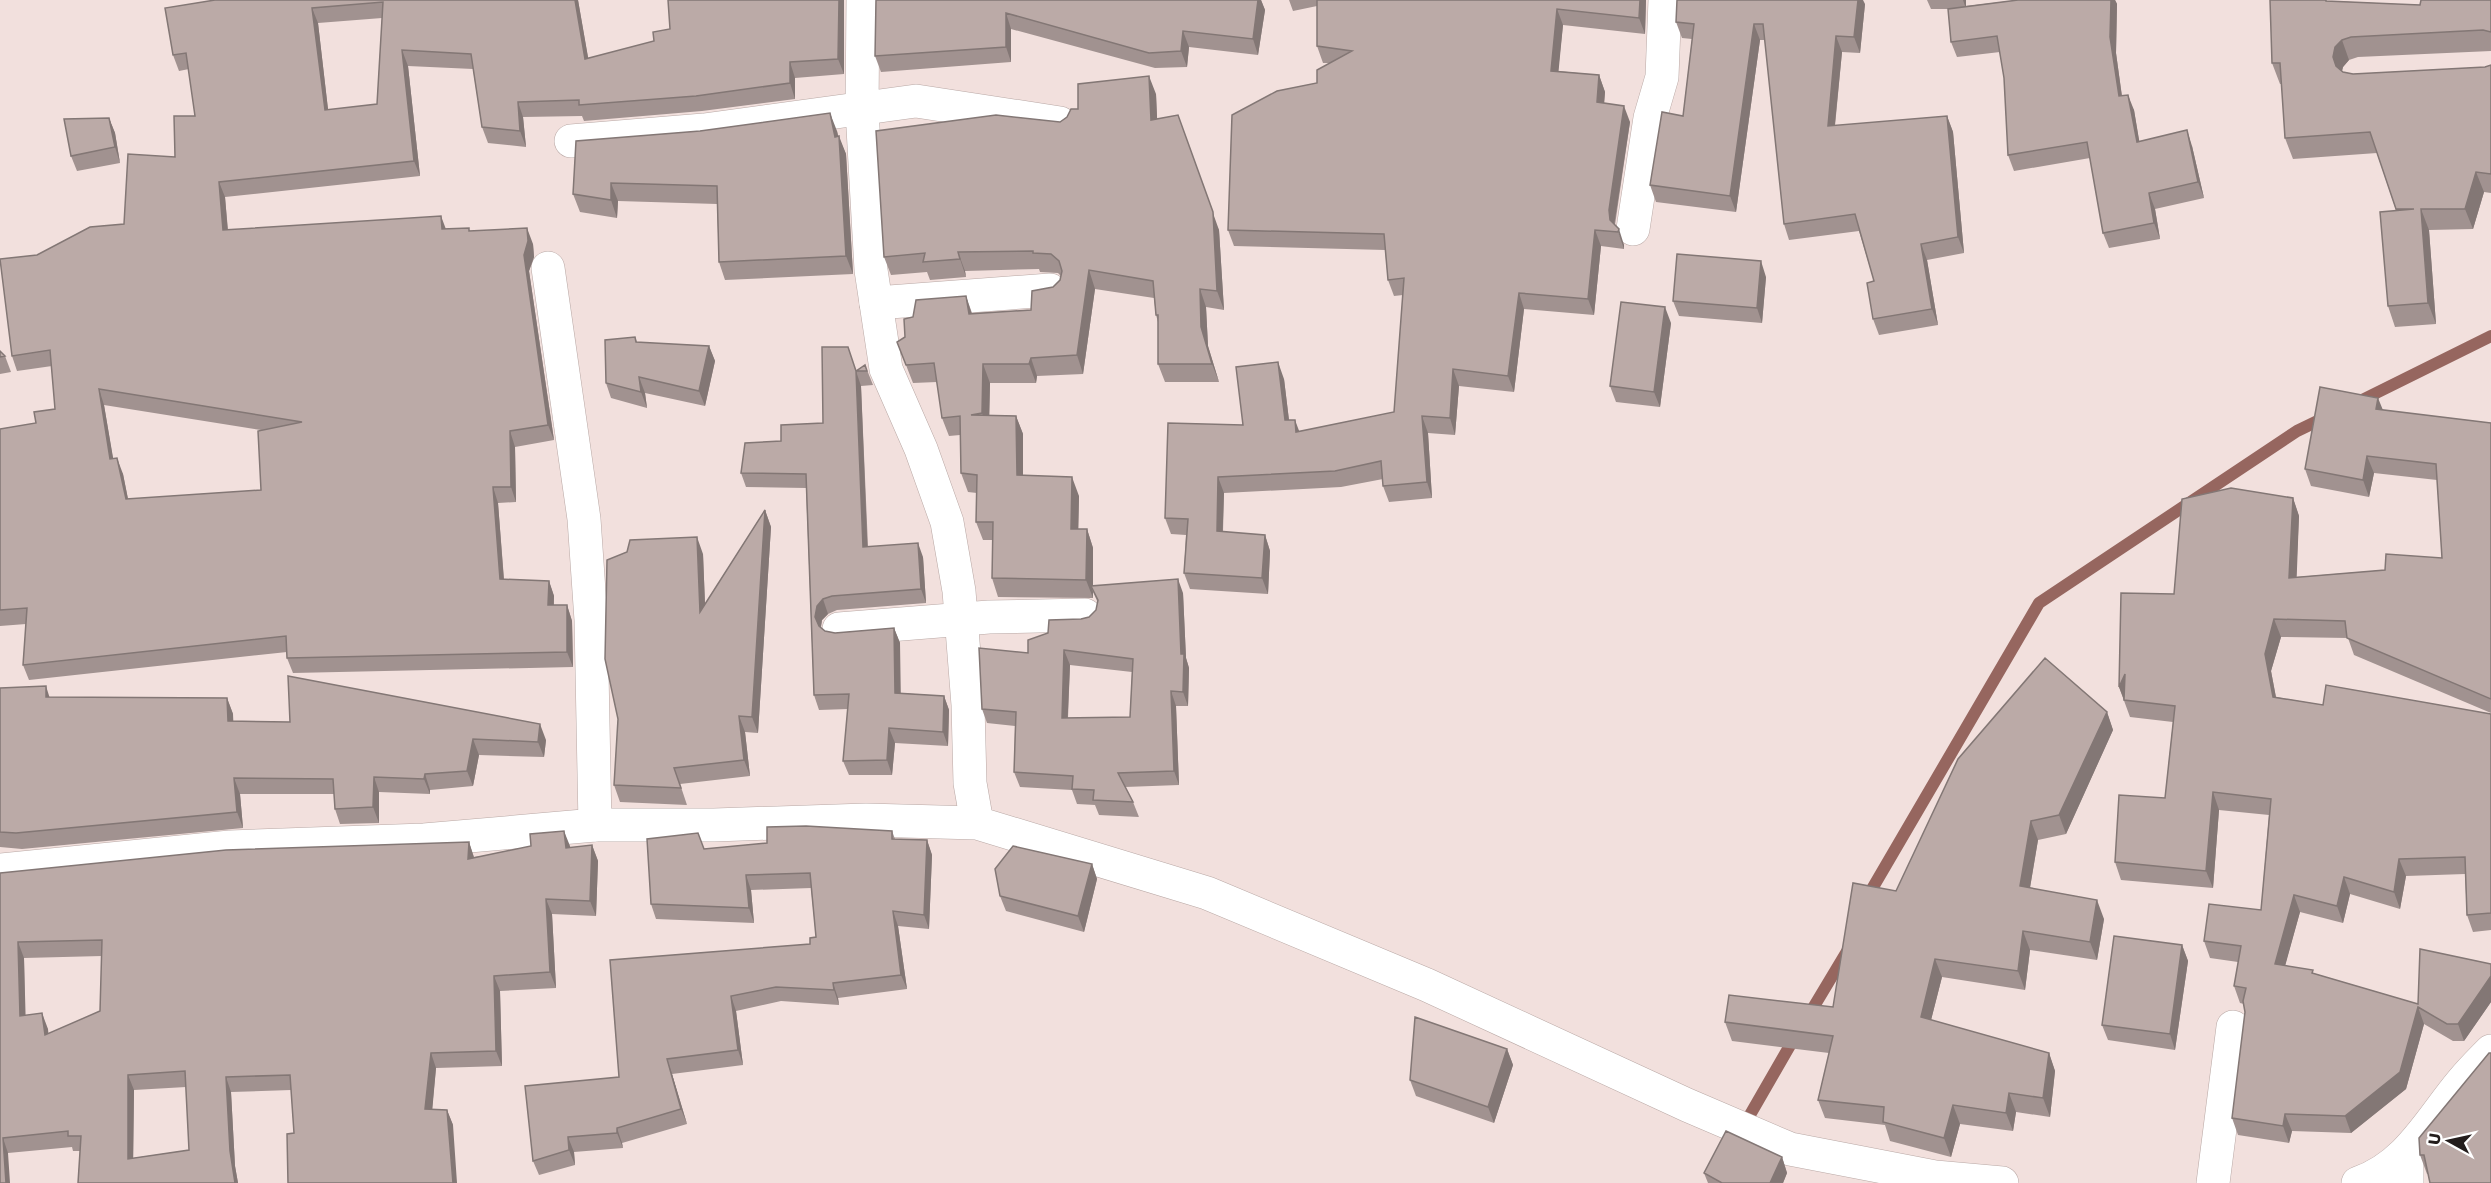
<svg xmlns="http://www.w3.org/2000/svg" width="2491" height="1183" font-family="Rubik,sans-serif">
  <style>
    .lines { fill: none; stroke-linecap: round; stroke-linejoin: round }
    .stream { stroke: #96665f; stroke-width: 12 }
    .street-casing { stroke: #b9a8a5; stroke-width: 34 }
    .secondary-casing { stroke: #b9a8a5; stroke-width: 34 }
    .street { stroke: #fff; stroke-width: 33 }
    .secondary { stroke: #fff; stroke-width: 33 }
    .wall { fill: #a19290; fill-rule: evenodd }
    .shaded-wall { fill: #837775 }
    .building { fill: #bbaaa7; stroke: #837775; stroke-width: 1.5; fill-rule: evenodd }
  </style>
  <rect width="100%" height="100%" fill="#f2e0dd"/>
  <g class="lines">
    <path class="stream" d="M2356 403 2491 336
      M1865 901 2039 603 2297 431 2326 417
      M1807 1018 1849 948
      M1743 1127 1796 1035"/>
    <g class="street-casing">
      <path id="street" d="M571 141 704 130 916 101 1060 123
        M1633 229 1650 118 1662 77 1665 0
        M548 268 584 519 591 620 595 825
        M876 303 1050 290
        M839 629 989 617 1085 615
        M2407 1154V1183
        M2213 1183 2233 1027"/>
    </g>
    <g class="secondary-casing">
      <path id="secondary" d="M863 0 862 110 871 270 886 369 921 449 947 522 959 591 968 705 970 783 977 823
        M0 870 230 847 424 840 595 825H714L866 820 977 823 1207 893 1427 985 1687 1105 1790 1149 1935 1177 2002 1183
        M2358 1183C2408 1166 2430 1120 2462 1082 2471 1071 2481 1061 2491 1051"/>
    </g>
    <use href="#street" class="street"/>
    <use href="#secondary" class="secondary"/>
  </g>
  <path class="wall" d="M215 0H578L588 58 844 0V74L795 78V99L702 111 584 121 582 116 523 117 526 147 488 143 482 127 473 69 408 66 420 176 225 197 228 230 445 229 471 231 533 244 534 257 529 271 554 440 515 447 516 502 498 503 504 579 549 581 554 596V605H567L572 621 573 667 293 673 287 658V652L29 680 23 665 26 624 0 626V429L36 423 55 409 52 366 17 371 12 356 37 255 124 224 175 157 195 116 189 69 179 71 173 55ZM382 18 377 104 328 110 318 23ZM104 405 261 430V490L128 499 123 474 113 459Z
    M876 0H1261L1265 10 1258 55 1189 47 1187 67 1155 68 1011 29V62L881 72 875 56Z
    M1289 0H1646L1645 34 1563 25 1558 71 1599 75 1605 92 1604 103 1630 122 1615 225 1624 245V249L1601 246 1594 315 1524 309 1514 392 1459 386 1455 435 1428 433 1432 498 1389 502 1383 486V479L1341 487 1224 493 1223 532 1265 535 1270 551 1268 594 1190 589 1184 573 1186 535 1171 534 1165 518 1243 425 1284 379 1289 420 1300 432 1394 412 1403 295 1394 296 1388 280 1385 250 1234 246 1228 230 1329 63H1323L1317 46V6L1293 11Z
    M1927 0H1966V6L2018 0H2115L2117 4 2116 53 2122 96 2134 110 2139 141 2192 146 2204 198 2155 209 2160 239 2109 248 2103 233 2090 158 2014 171 2008 155 2004 78 2000 52 1957 57 1951 42 1948 9H1931Z
    M2491 0V51L2358 57 2349 60 2343 67 2342 71 2343 72 2353 74 2485 67 2491 65V193L2484 192 2473 229 2429 230 2436 324 2395 327 2388 306 2396 210 2377 153 2293 159 2285 138 2282 84H2280L2272 63 2332 1 2420 5Z
    M1865 4 1860 53 1842 52 1835 126 1947 116 1953 132 1964 253 1927 260 1938 325 1879 335 1873 319 1874 281 1859 231 1789 240 1784 224 1765 40H1760L1736 212 1656 202 1650 185 1683 116 1692 39 1682 38 1676 22Z
    M1156 94 1157 119 1219 230 1224 310 1206 307 1208 346 1219 382H1165L1158 364V322L1156 315 1154 298 1095 289 1083 374 1037 376 1036 383H990L989 415 1016 416 1023 434V476L1079 496 1078 529H1087L1093 548V586L1183 593 1186 658 1189 668 1188 706H1176L1179 785 1125 787 1133 802 1139 817 1099 815 1095 805 1077 804 1072 790 1020 787 1014 772 1015 726 987 723 982 709 1028 653 1048 633 1081 619 1089 617 1096 610 1098 603 1093 592V598L998 597 992 578V540H983L976 522 977 493 968 492 961 473 960 435 949 436 942 418 937 382 913 383 897 342 905 337 913 317 966 296 972 313 1031 310 1060 280 1061 276 1058 273 1040 272 1039 269 965 271 966 277 930 280 927 272 891 275 884 257 1060 122 1078 109ZM1070 665 1132 672 1130 717 1068 718Z
    M109 118 115 133 120 163 77 171 71 156Z
    M837 131 838 136 846 154 853 274 725 280 719 262 717 204 618 201 617 218 580 212 573 194 576 141Z
    M1766 277 1762 323 1679 316 1673 301Z
    M1671 323 1660 407 1616 402 1610 386Z
    M635 337 637 342 709 346 715 361 705 406 645 393 647 408 611 398 606 383Z
    M0 351 5 356 11 372 0 374Z
    M865 365 873 385 861 386 868 546 923 557 926 603 837 610 828 614 822 620 821 628 825 631 835 633 894 628 900 643V693L944 696 949 710 948 746 895 743 892 775H849L843 761 848 709 819 710 814 695 806 488 746 487 741 473 823 423 857 370Z
    M2383 410 2491 423V713L2354 655 2348 638 2281 637 2271 671 2276 697 2323 705 2491 714V930L2473 932 2467 915 2465 874 2406 876 2400 909 2350 894 2343 923 2300 912 2285 965 2418 1004 2491 964V1002L2464 1041H2453L2424 1024 2406 1089 2351 1133 2292 1131 2289 1143 2238 1135 2232 1118 2245 1012 2244 1004 2240 1003 2234 986 2238 962 2210 958 2204 941 2261 910 2269 815 2219 810 2213 888 2121 880 2115 862 2165 798 2173 722 2130 717 2119 687 2174 594 2293 498 2299 516 2296 577 2385 570 2442 558 2437 480 2374 473 2369 497 2311 486 2305 469Z
    M765 510 771 527 758 733 745 732 750 776 680 784 687 805 620 802 614 785 703 554 705 604Z
    M0 688 49 697 227 698 233 714V721L546 740 544 757 479 755 473 786 430 790V794L379 792V823L340 824 335 809 334 794H240L243 828 22 849 0 847Z
    M2107 712 2113 730 2066 834 2038 840 2030 888 2104 919 2097 960 2030 950 2025 990 1942 977 1931 1020 2049 1053 2055 1071 2050 1117 2016 1112 2013 1131 1960 1124 1951 1157 1890 1141 1885 1125 1825 1118 1818 1100 1829 1053 1732 1041 1725 1022 1833 1007 1896 891Z
    M892 831 895 839 927 840 932 855 929 929 898 926 907 989 838 998 839 1005 781 1001 736 1011 743 1065 672 1074 687 1124 622 1143 623 1148 574 1152 575 1165 539 1175 533 1161 619 1077 610 960 810 944 816 937 811 888 751 890 754 923 656 919 651 904 704 849Z
    M469 842 474 857 570 846V848L592 845 598 861 596 916 552 914 556 988 500 991 502 1066 436 1068 432 1109 447 1110 453 1125 294 1133 291 1090 231 1092 235 1166 238 1183H78L80 1151H73L72 1147 8 1153 0 1183V873ZM102 956 100 1011 48 1034V1029L25 1015 24 958ZM186 1087 189 1150 133 1158 134 1090Z
    M1092 864 1097 879 1084 932 1006 911 1000 896Z
    M2182 945 2188 961 2175 1050 2108 1040 2102 1025Z
    M1507 1049 1513 1065 1494 1123 1416 1096 1410 1080Z
    M2489 1053 2428 1174H2427L2420 1155Z
    M1782 1157 1787 1173 1783 1183H1708L1704 1173Z"/>
  <path class="shaded-wall" d="M575 0H578L591 74 585 59Z
    M839 0H844V74L838 59Z
    M1258 0H1261L1265 10 1258 55 1253 39Z
    M1640 0H1646L1645 34 1639 18Z
    M1858 0H1863L1865 4 1860 53 1854 37Z
    M1963 0H1966V9Z
    M2111 0H2115L2117 4 2116 53 2124 112 2119 96 2110 37Z
    M312 8 318 23 330 126 325 110Z
    M1557 9 1563 25 1557 87 1551 71Z
    M1006 13 1011 29V62L1006 47Z
    M1754 24 1760 40 1736 212 1730 196Z
    M1183 31 1189 47 1187 67 1181 51Z
    M1836 36 1842 52 1833 143 1828 126Z
    M2342 40 2349 60 2343 67 2340 78 2333 57 2335 47Z
    M402 50 408 66 420 176 414 161Z
    M790 62 795 78V99L790 83Z
    M1599 75 1605 92 1603 118 1597 102Z
    M1149 76 1156 94 1158 138 1151 120Z
    M2128 95 2134 110 2142 157 2137 142Z
    M518 102 523 117 526 147 520 131Z
    M1624 106 1630 122 1614 226 1610 220 1609 210Z
    M830 113 837 131 840 144 839 136 846 154 853 274 846 256 835 137Z
    M1178 115 1219 230 1224 310 1217 291Z
    M1947 116 1953 132 1964 253 1958 237Z
    M109 118 115 133 120 163 115 147Z
    M2187 130 2192 146 2204 198 2198 182Z
    M2476 172 2484 192 2473 229 2465 209Z
    M219 182 225 197 229 246 223 230Z
    M611 183 618 201 617 218 611 200Z
    M2149 193 2155 209 2160 239 2154 223Z
    M2421 209 2429 230 2436 324 2428 303Z
    M441 216 447 232 442 229Z
    M527 228 533 244 534 257 529 271 554 440 548 425 524 255Z
    M1619 229 1624 245V249L1618 232Z
    M1595 230 1601 246 1594 315 1588 299Z
    M1921 244 1927 260 1938 325 1932 309Z
    M958 252 965 271 966 277 960 259Z
    M1761 261 1766 277 1762 323 1757 308Z
    M1089 270 1095 289 1083 374 1077 355Z
    M1200 289 1206 307 1208 346 1219 382 1212 364 1201 327Z
    M1519 293 1524 309 1514 392 1508 376Z
    M966 296 972 315 969 314Z
    M1665 307 1671 323 1660 407 1654 392Z
    M709 346 715 361 705 406 699 391Z
    M1031 358 1037 376 1036 383 1029 364Z
    M1278 362 1284 379 1291 437 1285 420Z
    M983 364 990 383 989 432 982 413Z
    M1453 369 1459 386 1455 435 1450 418Z
    M856 371 861 386 868 561 863 547Z
    M639 377 645 393 647 408 641 392Z
    M99 389 104 405 116 475 110 459Z
    M2378 398 2385 415 2376 409Z
    M1016 416 1023 434V494L1017 475Z
    M1422 416 1428 433 1432 498 1427 482Z
    M1295 420 1301 436 1296 432Z
    M510 431 515 447 516 502 511 487Z
    M2367 456 2374 473 2369 497 2363 480Z
    M117 458 123 474 131 514 126 499Z
    M1072 477 1079 496 1078 547 1071 529Z
    M1218 477 1224 493 1222 548 1217 531Z
    M493 487 498 503 505 595 500 579Z
    M2293 498 2299 516 2296 595 2289 578Z
    M765 510 771 527 758 733 752 717Z
    M1087 529 1093 548V590L1091 586 1093 592V598L1086 580Z
    M1265 535 1270 551 1268 594 1262 578Z
    M697 537 703 554 706 629 700 612Z
    M918 543 923 557 926 603 921 589Z
    M1178 579 1183 593 1186 658 1189 668 1188 706 1183 692Z
    M549 581 554 596 553 620 548 605Z
    M823 599 828 614 822 620 820 631 815 617 817 606Z
    M567 605 572 621 573 667 567 652Z
    M2274 619 2281 637 2271 671 2279 714 2273 697 2265 654Z
    M894 628 900 643 901 707 895 693Z
    M1064 650 1070 665 1067 732 1062 718Z
    M2125 674 2124 700 2119 687Z
    M46 686 51 702 46 697Z
    M1171 691 1176 706 1179 785 1174 771Z
    M944 696 949 710 948 746 943 732Z
    M227 698 233 714 234 737 228 721Z
    M2107 712 2113 730 2066 834 2059 815Z
    M739 716 745 732 750 776 744 760Z
    M540 724 546 740 544 757 538 742Z
    M889 728 895 743 892 775 887 760Z
    M473 739 479 755 473 786 467 771Z
    M425 774 430 790V794L424 779Z
    M374 777 379 792V823L373 807Z
    M234 778 240 794 243 828 237 812Z
    M2213 792 2219 810 2213 888 2206 871Z
    M2031 821 2038 840 2027 905 2020 886Z
    M564 831 570 846 572 864 566 848Z
    M927 840 932 855 929 929 924 915Z
    M469 842 474 858 468 859Z
    M592 845 598 861 596 916 590 901Z
    M2399 859 2406 876 2400 909 2394 892Z
    M1092 864 1097 879 1084 932 1078 916Z
    M746 875 751 890 754 923 749 908Z
    M2344 877 2350 894 2343 923 2337 906Z
    M2294 895 2300 912 2281 981 2275 964Z
    M546 899 552 914 556 988 550 972Z
    M2097 900 2104 919 2097 960 2090 942Z
    M893 911 898 926 907 989 901 975Z
    M2023 931 2030 950 2025 990 2018 971Z
    M18 942 24 958 26 1031 20 1016Z
    M2182 945 2188 961 2175 1050 2170 1034Z
    M1935 959 1942 977 1927 1036 1921 1017Z
    M494 976 500 991 502 1066 496 1051Z
    M2491 976V1002L2464 1041 2458 1024Z
    M833 983 838 998 839 1005 834 990Z
    M731 996 736 1011 743 1065 738 1050Z
    M2418 1007 2424 1024 2406 1089 2351 1133 2345 1116Z
    M42 1013 48 1029 50 1051 45 1035Z
    M1507 1049 1513 1065 1494 1123 1488 1107Z
    M431 1053 436 1068 431 1124 425 1109Z
    M2049 1053 2055 1071 2050 1117 2043 1098Z
    M667 1059 672 1074 687 1124 681 1109Z
    M128 1075 134 1090 133 1174 128 1159Z
    M226 1077 231 1092 235 1166 238 1183H235L230 1151Z
    M2009 1093 2016 1112 2013 1131 2006 1113Z
    M1953 1105 1960 1124 1951 1157 1944 1138Z
    M447 1110 453 1125 457 1183H453Z
    M2285 1114 2292 1131 2289 1143 2283 1126Z
    M617 1128 622 1143 623 1148 617 1133Z
    M568 1137 574 1152 575 1165 569 1150Z
    M3 1138 8 1153 10 1183H6Z
    M1782 1157 1787 1173 1783 1183H1770Z"/>
  <path class="building" d="M215 0H575L585 59 654 41 653 32 670 29 668 0H839L838 59 790 62V83L696 96 579 105V100L518 102 520 131 482 127 471 54 402 50 414 161 219 182 223 230 441 216 442 229 469 228V231L527 228 528 241 524 255 548 425 510 431 511 487H493L500 579 549 581 548 605H567V652L287 658 286 636 23 665 27 608 0 610V429L36 423 34 412 55 409 50 350 12 356 0 259 37 255 90 227 124 224 128 154 175 157 174 116H195L186 53 173 55 165 8ZM383 2 377 104 325 110 312 8ZM99 389 302 422 258 431 261 490 126 499 117 458 110 459Z
    M876 0H1258L1253 39 1183 31 1181 51 1149 53 1006 13V47L875 56Z
    M1317 0H1640L1639 18 1557 9 1551 71 1599 75 1597 102 1624 106 1609 210 1610 220 1619 229 1618 232 1595 230 1588 299 1519 293 1508 376 1453 369 1450 418 1422 416 1427 482 1383 486 1381 461 1335 471 1218 477 1217 531 1265 535 1262 578 1184 573 1188 519 1165 518 1168 423 1243 425 1236 367 1278 362 1285 420H1295L1296 432 1394 412 1404 278 1388 280 1384 234 1228 230 1232 115 1277 91 1317 83V70L1352 51 1317 46Z
    M1677 0H1858L1854 37 1836 36 1828 126 1947 116 1958 237 1921 244 1932 309 1873 319 1867 283 1874 281 1855 214 1784 224 1763 24H1754L1730 196 1650 185 1662 112 1683 116 1694 24 1676 22Z
    M2018 0H2111L2110 37 2119 96 2128 95 2137 142 2187 130 2198 182 2149 193 2154 223 2103 233 2087 142 2008 155 2004 78 1997 36 1951 42 1948 9Z
    M2270 0H2326V1L2420 5 2421 0H2491V32L2483 30 2351 37 2342 40 2335 47 2333 57 2336 66 2343 72 2353 74 2485 67 2491 65V174L2476 172 2465 209H2421L2428 303 2388 306 2380 212 2414 209H2396L2370 132 2285 138 2280 63H2272Z
    M1149 76 1151 120 1178 115 1213 212 1217 291 1200 289 1201 327 1212 364H1158V315H1156L1153 281 1089 270 1077 355 1031 358 1029 364H983L982 413 971 415 1016 416 1017 475 1072 477 1071 529H1087L1086 580 992 578 993 522H976L977 475 961 473 960 416 942 418 934 363 906 365 897 342 905 337 904 319 913 317 916 300 966 296 969 314 1031 310 1032 291 1053 287 1060 280 1062 271 1059 261 1051 254 1033 253V251L958 252 960 259 923 262 925 253 884 257 876 131 996 115 1060 122 1067 117 1071 109H1078V84Z
    M830 113 835 137 839 136 846 256 719 262 717 186 611 183V200L573 194 576 141 700 131Z
    M109 118 115 147 71 156 64 119Z
    M1677 254 1761 261 1757 308 1673 301Z
    M1621 302 1665 307 1654 392 1610 386Z
    M635 337 636 342 709 346 699 391 639 377 641 392 606 383 605 340Z
    M822 347H848L856 371 865 365 867 371H856L863 547 918 543 921 589 832 596 823 599 817 606 815 617 819 626 825 631 835 633 894 628 895 693 944 696 943 732 889 728 887 760 843 761 849 694 814 695 806 474 741 473 745 443 781 441V425L823 423Z
    M0 351 5 356 0 357Z
    M2320 387 2378 398 2376 409 2491 423V699L2347 638 2345 621 2274 619 2265 654 2273 697 2323 705 2326 685 2491 714V913L2467 915 2465 857 2399 859 2394 892 2344 877 2337 906 2294 895 2275 964 2313 970 2312 973 2418 1004 2420 949 2491 964V976L2458 1024H2447L2418 1007 2400 1072 2345 1116 2285 1114 2283 1126 2232 1118 2245 1012 2243 1001 2246 988 2234 986 2241 946 2204 941 2209 904 2261 910 2271 799 2213 792 2206 871 2115 862 2119 795 2165 798 2175 706 2124 700 2125 674 2119 687 2121 593 2174 594 2182 499 2231 488 2293 498 2289 578 2385 570 2386 554 2442 558 2436 464 2367 456 2363 480 2305 469Z
    M765 510 752 717 739 716 744 760 674 768 681 788 614 785 618 719 605 659 607 560 627 552 630 540 697 537 700 612Z
    M1178 579 1181 654H1184L1183 692 1171 691 1174 771 1118 773 1133 802 1093 800 1094 790 1072 789 1073 776 1014 772 1016 712 982 709 979 648 1028 653V640L1048 633 1049 620 1081 619 1089 617 1096 610 1098 600 1091 586ZM1064 650 1133 659 1130 717 1062 718Z
    M2045 658 2107 712 2059 815 2031 821 2020 886 2097 900 2090 942 2023 931 2018 971 1935 959 1921 1017 2049 1053 2043 1098 2009 1093 2006 1113 1953 1105 1944 1138 1883 1122 1884 1107 1818 1100 1833 1036 1725 1022 1729 995 1833 1007 1853 883 1896 891 1958 759Z
    M288 676 540 724 538 742 473 739 467 771 425 774 424 779 374 777 373 807 335 809 333 779 234 778 237 812 16 833 0 832V688L46 686V697L227 698 228 721 290 722Z
    M806 826 892 831V839L927 840 924 915 893 911 901 975 833 983 834 990 776 987 731 996 738 1050 667 1059 681 1109 617 1128V1133L568 1137 569 1150 533 1161 525 1086 619 1077 610 960 810 944V938L816 937 810 873 746 875 749 908 651 904 647 839 698 833 704 849 767 843V827Z
    M564 831 566 848 592 845 590 901 546 899 550 972 494 976 496 1051 431 1053 425 1109 447 1110 453 1183H288L287 1134 294 1133 290 1075 226 1077 230 1151 235 1183H78L81 1136H68V1131L3 1138 6 1183H0V873L226 850 469 842 468 859 531 846 530 834ZM102 940 100 1011 45 1035 42 1013 20 1016 18 942ZM185 1071 189 1150 128 1159V1075Z
    M1013 846 1092 864 1078 916 1000 896 995 869Z
    M2114 936 2182 945 2170 1034 2102 1025Z
    M1415 1017 1507 1049 1488 1107 1410 1080Z
    M2489 1053H2491V1183H2430L2424 1155H2420L2419 1138Z
    M1726 1131 1782 1157 1770 1183H1722L1704 1173Z"/>
  <g transform="translate(2449 1141) rotate(278)" stroke="#ffffff" stroke-width="4.5" paint-order="stroke">
  <path d="M0-4.5L10 22L0 15L-10 22Z" fill="#231d1c"/>
  <text y="-9" font-size="16" font-weight="bold" text-anchor="middle" fill="#231d1c">U</text>
  </g>
</svg>
